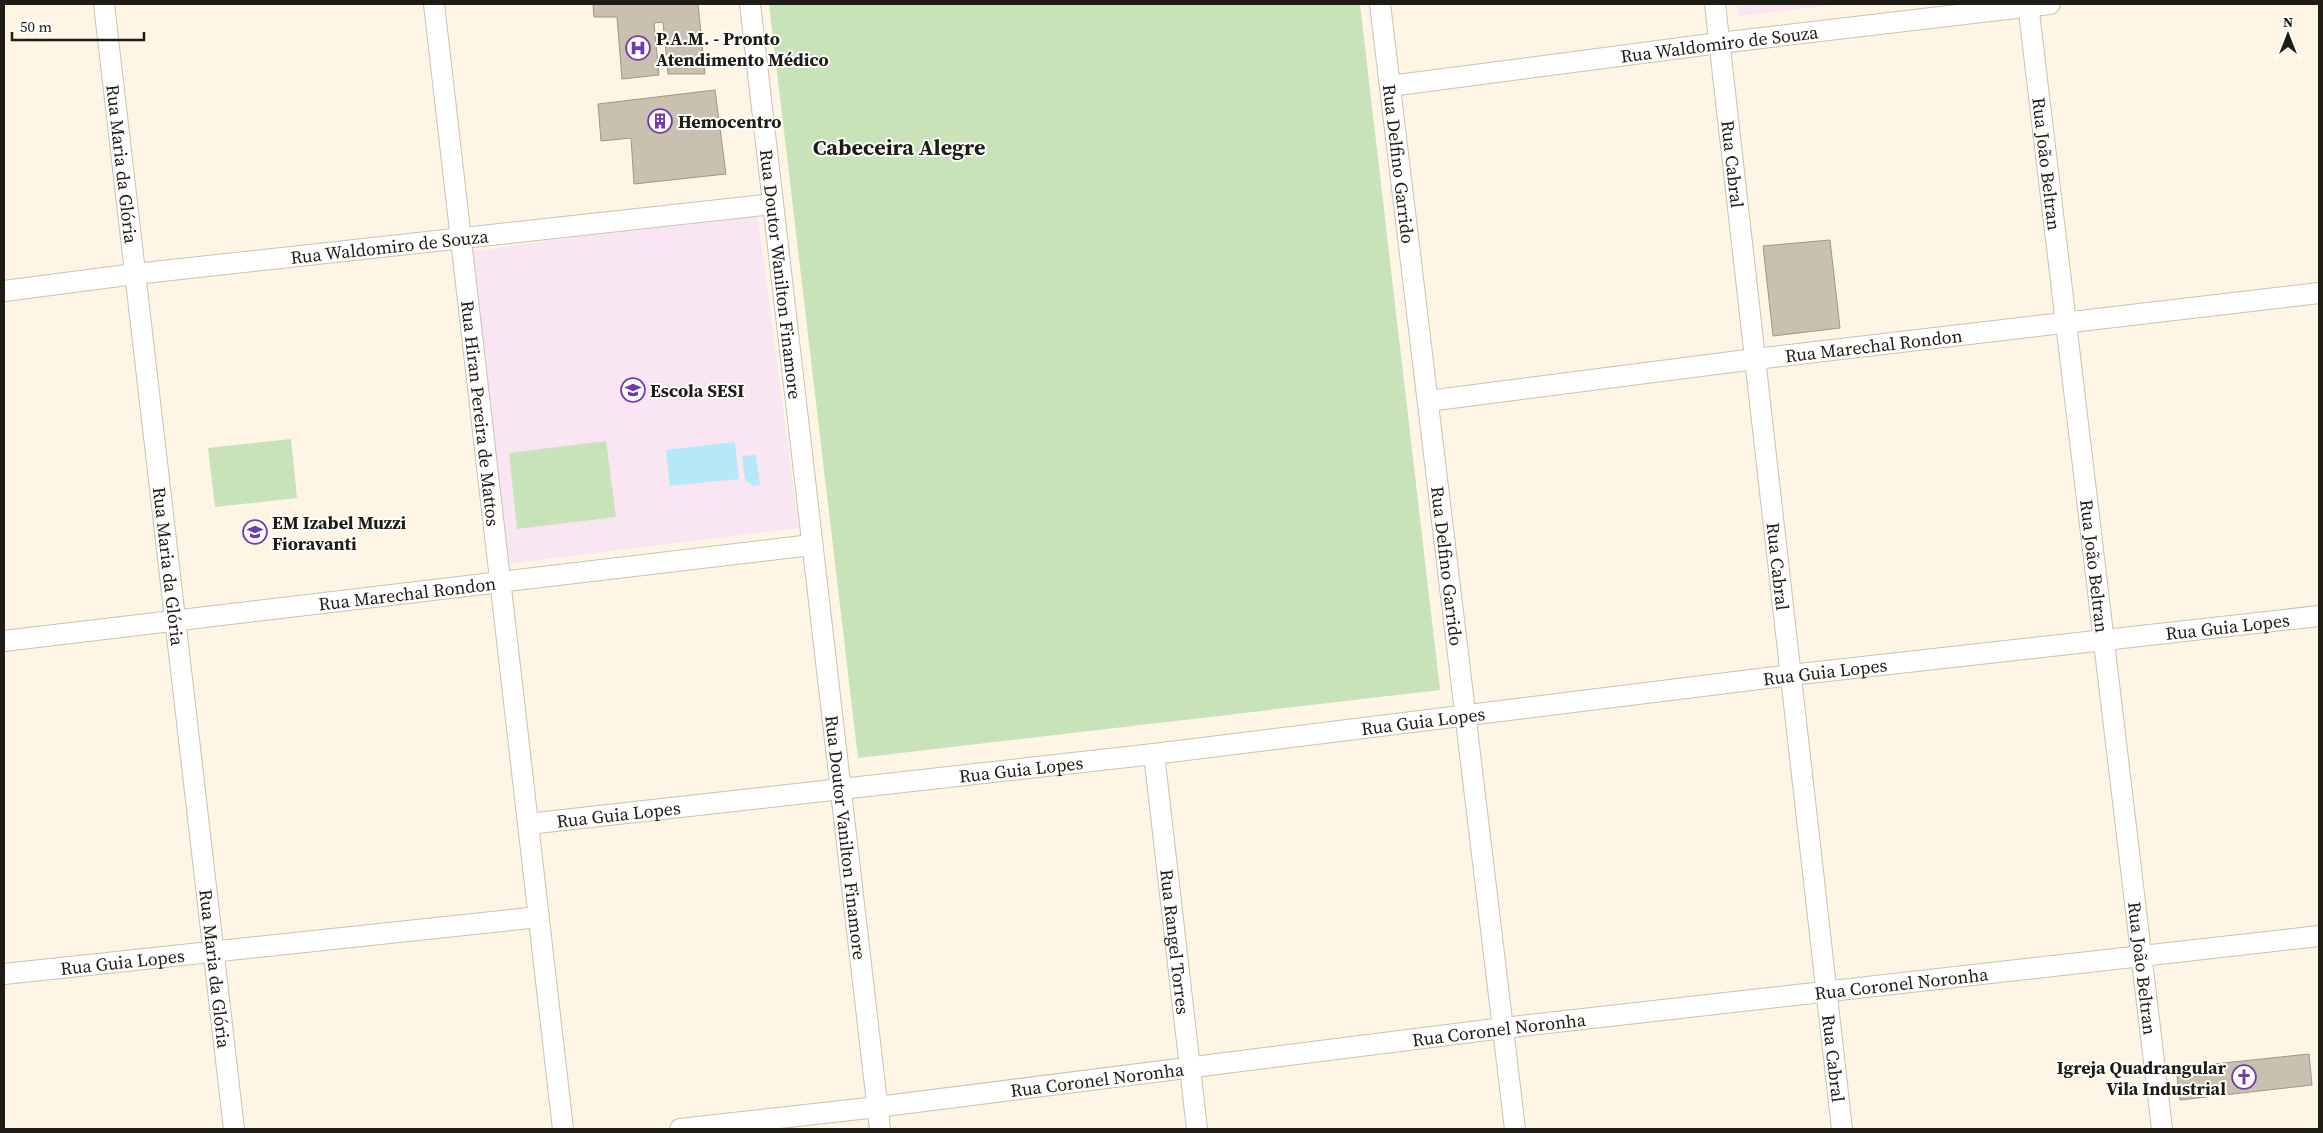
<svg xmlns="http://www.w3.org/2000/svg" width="2323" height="1133" font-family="'Source Serif 4',serif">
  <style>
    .education { fill: #fae5f3 }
    .green { fill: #c8e2ba }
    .water { fill: #b5e8f8 }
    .building { fill: #c9c0b0; stroke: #9e9687 }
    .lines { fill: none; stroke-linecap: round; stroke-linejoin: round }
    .street-casing { stroke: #cac2b2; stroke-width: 22 }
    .street { stroke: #fff; stroke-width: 20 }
    .labels { text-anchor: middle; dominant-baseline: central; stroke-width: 4; stroke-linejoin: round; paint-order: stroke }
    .poi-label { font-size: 18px; font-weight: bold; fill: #1f1c16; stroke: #fff; text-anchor: start }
    .street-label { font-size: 18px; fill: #1f1c16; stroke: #fff }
    .district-label { font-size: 22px; font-weight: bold; fill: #1f1c16; stroke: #fff }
  </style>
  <rect width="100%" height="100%" fill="#fef5e4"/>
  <path class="education" d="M1737 4H1841L1739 16Z
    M757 210 799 528 505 564 470 252Z"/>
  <path class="green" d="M769 4H1360L1440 690 858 758Z
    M291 439 297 498 215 507 208 448Z
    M606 441 616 517 517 529 509 453Z"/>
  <path class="water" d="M735 442 739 479 670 486 666 450Z
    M756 455 760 485 753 486 745 480 742 456Z"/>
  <path class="building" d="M593 4H698L705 74H668L663 22 654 23 659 75 622 79 617 17H594Z
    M715 90 726 174 634 184 631 138 601 141 598 104Z
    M1830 240 1840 328 1773 336 1763 246Z
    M2309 1054 2312 1085 2180 1100 2176 1068Z"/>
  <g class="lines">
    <g class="street-casing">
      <g id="street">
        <path id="s1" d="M104 4 234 1129"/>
        <path id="s2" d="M434 4 563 1129"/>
        <path id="s3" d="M750 4 880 1129"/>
        <path id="s4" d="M1380 4 1515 1129"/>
        <path id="s5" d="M1715 4 1842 1129"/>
        <path id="s6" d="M2028 4 2162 1129"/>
        <path id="s7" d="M1390 86 1719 43 2050 4"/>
        <path id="s8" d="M4 291 135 274 773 204"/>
        <path id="s9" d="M1428 401 1755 359 2319 293"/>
        <path id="s10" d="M4 641 811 545"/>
        <path id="s11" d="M1154 754 1197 1129"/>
        <path id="s12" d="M528 824 1154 754 1791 675 2319 616"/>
        <path id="s13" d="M4 974 539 917"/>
        <path id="s14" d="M680 1129 877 1107 1503 1028 2319 936"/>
      </g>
    </g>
    <use href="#street" class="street"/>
  </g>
  <defs>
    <g id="hospital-ring" transform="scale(1.25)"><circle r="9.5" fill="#fff" stroke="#733ab0" stroke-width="1.5"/><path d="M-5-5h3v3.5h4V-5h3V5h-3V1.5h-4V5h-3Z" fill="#733ab0"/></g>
    <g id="building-ring" transform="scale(1.25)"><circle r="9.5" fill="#fff" stroke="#733ab0" stroke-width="1.5"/><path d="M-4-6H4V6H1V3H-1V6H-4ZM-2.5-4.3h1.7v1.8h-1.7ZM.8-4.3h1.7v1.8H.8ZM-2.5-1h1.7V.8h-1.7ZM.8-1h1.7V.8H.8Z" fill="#733ab0"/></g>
    <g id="school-ring" transform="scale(1.25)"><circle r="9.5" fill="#fff" stroke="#733ab0" stroke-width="1.5"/><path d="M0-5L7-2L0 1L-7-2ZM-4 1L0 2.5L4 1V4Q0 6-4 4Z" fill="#733ab0"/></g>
    <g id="church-ring" transform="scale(1.25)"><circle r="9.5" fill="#fff" stroke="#733ab0" stroke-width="1.5"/><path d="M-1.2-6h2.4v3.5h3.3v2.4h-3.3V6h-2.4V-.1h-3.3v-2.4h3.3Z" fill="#733ab0"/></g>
  </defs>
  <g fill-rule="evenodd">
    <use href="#hospital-ring" x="638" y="48"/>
    <use href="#building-ring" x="660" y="121"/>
    <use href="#school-ring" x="633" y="390"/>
    <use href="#school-ring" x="255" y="532"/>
    <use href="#church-ring" x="2244" y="1077"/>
  </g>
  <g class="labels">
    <g class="poi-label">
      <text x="656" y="38">P.A.M. - Pronto<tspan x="656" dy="21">Atendimento Médico</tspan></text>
      <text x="678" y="121">Hemocentro</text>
      <text x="650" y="390">Escola SESI</text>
      <text x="272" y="522">EM Izabel Muzzi<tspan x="272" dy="21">Fioravanti</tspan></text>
      <text x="2226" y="1067" text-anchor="end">Igreja Quadrangular<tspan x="2226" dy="21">Vila Industrial</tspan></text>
    </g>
    <g class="street-label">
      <text stroke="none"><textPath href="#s7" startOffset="332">Rua Waldomiro de Souza</textPath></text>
      <text stroke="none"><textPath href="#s1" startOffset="161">Rua Maria da Glória</textPath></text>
      <text stroke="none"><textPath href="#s4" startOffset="161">Rua Delfino Garrido</textPath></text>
      <text stroke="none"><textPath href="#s5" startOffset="161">Rua Cabral</textPath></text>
      <text stroke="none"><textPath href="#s6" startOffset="161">Rua João Beltran</textPath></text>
      <text stroke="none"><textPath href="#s8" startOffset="388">Rua Waldomiro de Souza</textPath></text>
      <text stroke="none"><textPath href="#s3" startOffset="272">Rua Doutor Wanilton Finamore</textPath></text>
      <text stroke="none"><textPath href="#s9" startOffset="449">Rua Marechal Rondon</textPath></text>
      <text stroke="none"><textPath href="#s2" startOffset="412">Rua Hiran Pereira de Mattos</textPath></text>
      <text stroke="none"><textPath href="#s4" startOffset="566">Rua Delfino Garrido</textPath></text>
      <text stroke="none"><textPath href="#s1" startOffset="566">Rua Maria da Glória</textPath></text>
      <text stroke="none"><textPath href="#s5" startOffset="566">Rua Cabral</textPath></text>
      <text stroke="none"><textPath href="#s6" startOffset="566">Rua João Beltran</textPath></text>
      <text stroke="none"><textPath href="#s10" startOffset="406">Rua Marechal Rondon</textPath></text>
      <text stroke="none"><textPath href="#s12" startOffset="1711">Rua Guia Lopes</textPath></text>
      <text stroke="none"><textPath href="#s12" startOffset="1306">Rua Guia Lopes</textPath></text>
      <text stroke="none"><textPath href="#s12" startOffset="901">Rua Guia Lopes</textPath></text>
      <text stroke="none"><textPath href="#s12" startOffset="496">Rua Guia Lopes</textPath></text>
      <text stroke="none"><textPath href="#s12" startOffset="91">Rua Guia Lopes</textPath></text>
      <text stroke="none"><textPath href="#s3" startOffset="839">Rua Doutor Vanilton Finamore</textPath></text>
      <text stroke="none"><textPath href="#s11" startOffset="189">Rua Rangel Torres</textPath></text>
      <text stroke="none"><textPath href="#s13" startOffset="119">Rua Guia Lopes</textPath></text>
      <text stroke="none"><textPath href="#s1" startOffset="971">Rua Maria da Glória</textPath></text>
      <text stroke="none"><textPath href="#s6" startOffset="971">Rua João Beltran</textPath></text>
      <text stroke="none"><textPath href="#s14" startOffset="1230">Rua Coronel Noronha</textPath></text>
      <text stroke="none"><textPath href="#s14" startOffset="825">Rua Coronel Noronha</textPath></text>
      <text stroke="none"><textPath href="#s5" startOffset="1061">Rua Cabral</textPath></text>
      <text stroke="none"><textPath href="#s14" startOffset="420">Rua Coronel Noronha</textPath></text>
    </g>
    <g class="district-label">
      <text x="899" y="147">Cabeceira Alegre</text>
    </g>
  </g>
  <rect width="2323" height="1133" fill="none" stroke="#1f1c16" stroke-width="10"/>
  <g transform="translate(2288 35)" stroke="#ffffff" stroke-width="4" paint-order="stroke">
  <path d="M0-4L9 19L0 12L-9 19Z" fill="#1f1c16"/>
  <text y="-8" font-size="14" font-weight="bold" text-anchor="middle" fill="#1f1c16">N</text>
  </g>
  <path d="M12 32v8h132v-8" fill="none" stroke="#1f1c16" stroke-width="2.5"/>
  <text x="20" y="32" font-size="15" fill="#1f1c16" stroke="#ffffff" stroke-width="4" paint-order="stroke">50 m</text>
</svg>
